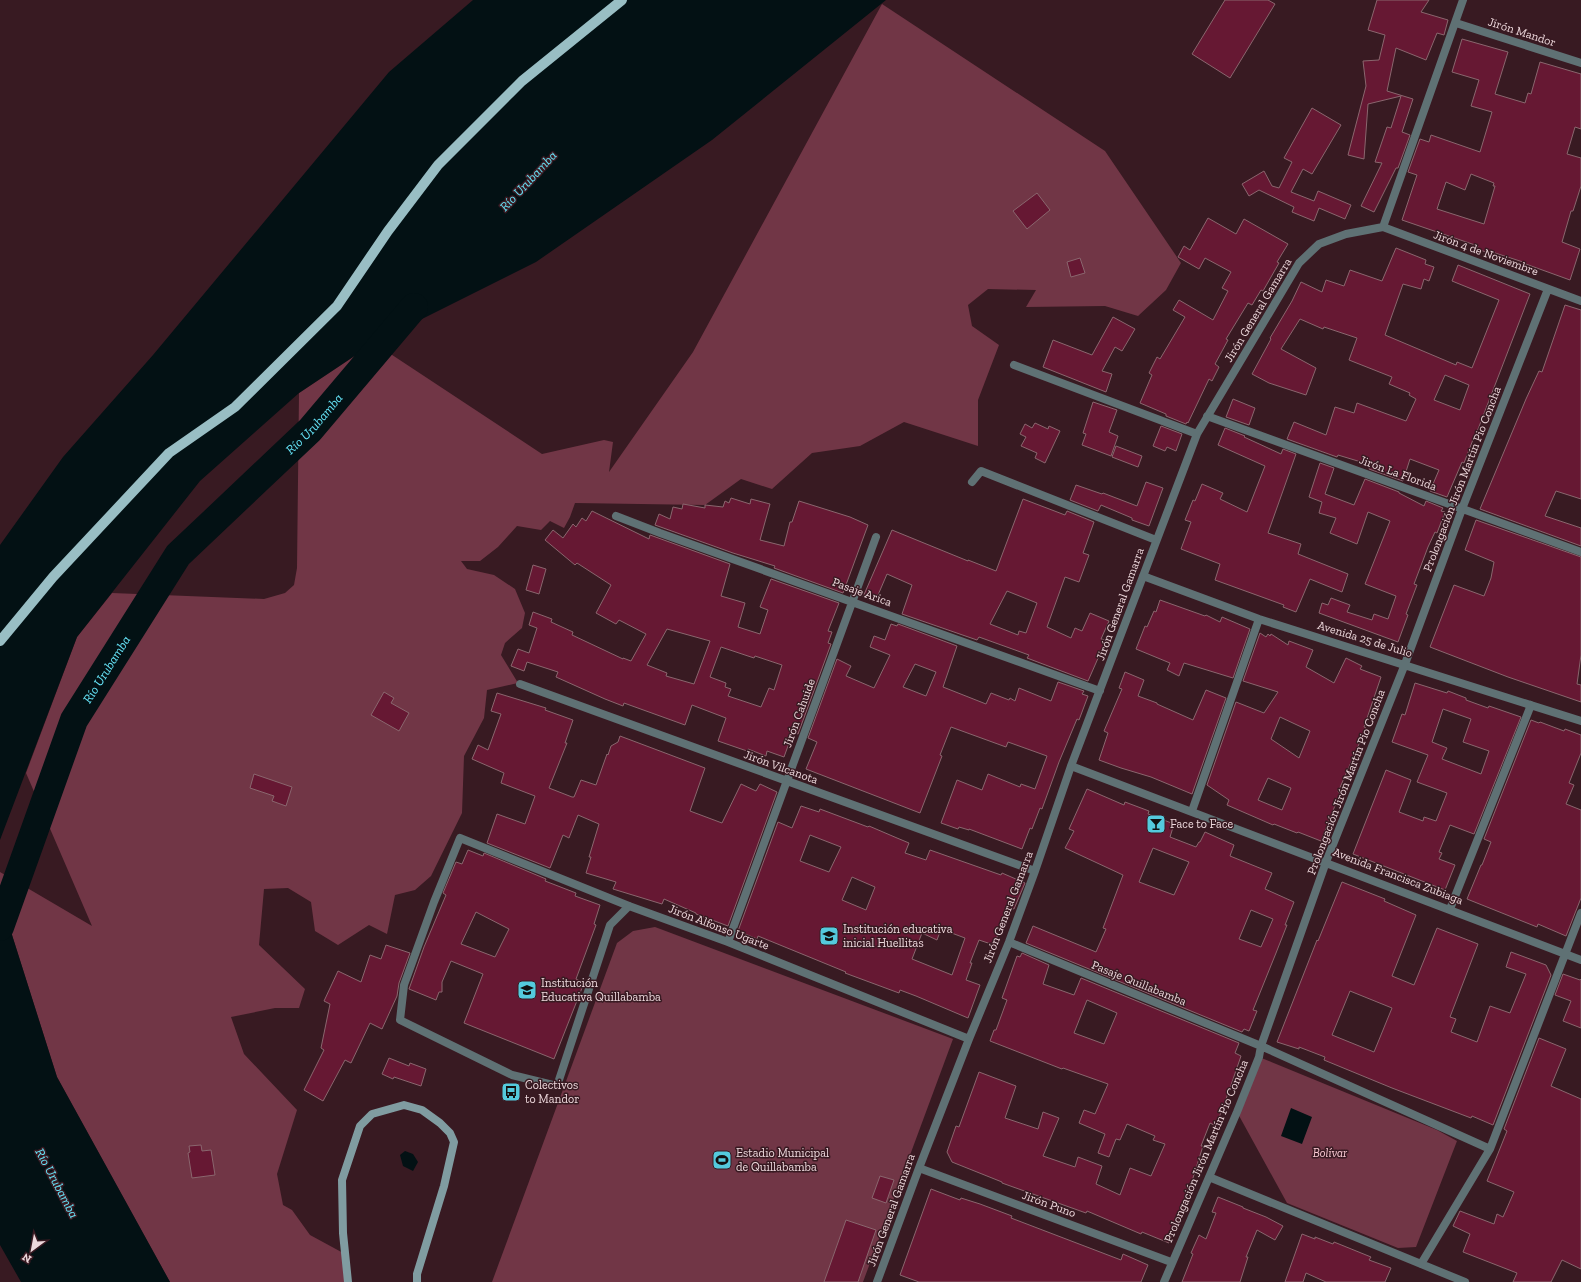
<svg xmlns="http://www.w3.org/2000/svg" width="1581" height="1282" font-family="'Zilla Slab',serif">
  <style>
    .green { fill: #713646 }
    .water { fill: #031114 }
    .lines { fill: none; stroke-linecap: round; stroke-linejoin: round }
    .river { stroke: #031114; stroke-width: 28 }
    .building { fill: #661833; stroke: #8a666e; fill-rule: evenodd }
    .street { stroke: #5f7174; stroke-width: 8 }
    .secondary { stroke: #809ca1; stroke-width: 8 }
    .primary { stroke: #99bec4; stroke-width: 10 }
    .labels { text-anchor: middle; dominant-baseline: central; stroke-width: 3; stroke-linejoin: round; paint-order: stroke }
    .street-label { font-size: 12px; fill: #edd8dc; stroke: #381a22 }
    .poi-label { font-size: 12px; fill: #edd8dc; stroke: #381a22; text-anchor: start }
    .park-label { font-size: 12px; font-style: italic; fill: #fccbd5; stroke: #381a22 }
    .water-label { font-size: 13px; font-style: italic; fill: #66e4f8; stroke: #381a22 }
  </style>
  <rect width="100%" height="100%" fill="#381a22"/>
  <path class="green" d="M882 4 1105 151 1181 263 1166 290 1138 316 1105 306 1026 307 1036 290 988 289 968 305 972 326 999 345 978 400V446L904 422 860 446 812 453 772 489 741 479 705 505 575 503 570 517 564 528 550 521 541 530 517 526 498 547 480 561H461L467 569 494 575 515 589 525 613 522 628 505 643 501 655 518 683 487 690 484 718 464 756 462 813 431 876 415 890 395 895 387 934 369 925 338 945 315 931 311 902 288 888 264 889 259 945 305 989 299 1008H275L231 1017 244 1054 297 1110 277 1174 283 1205 292 1210 310 1235 345 1254 348 1282H170L57 1077 0 897V872L92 926 26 773 77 637 112 593 264 599 285 593 294 585 297 568 299 393 374 343 542 454 604 440 613 442 609 472 693 352Z
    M655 927 953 1039 863 1282H492L617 943 633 931Z
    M1259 1057 1437 1130 1457 1141 1416 1247 1398 1248 1287 1203 1237 1112Z"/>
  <path class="water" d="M473 0H886L712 140 536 262 374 343 299 393 200 481 77 637 0 840V545L63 457 153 355 389 72Z
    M0 897 57 1077 170 1282H21L0 1245Z
    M1291 1108 1312 1117 1302 1144 1281 1136Z
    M405 1151 413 1154 418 1162 413 1171 403 1166 400 1155Z"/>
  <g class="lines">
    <path class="river" id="s1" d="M0 927 74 720 178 555 310 430 414 307"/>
  </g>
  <path class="building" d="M1225 0H1268L1275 4 1230 78 1192 54Z
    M1377 0H1429L1421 12 1448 20 1444 35 1437 33 1426 60 1396 48 1387 91 1413 99 1402 132 1410 135 1398 168H1396L1374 212 1361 206 1382 163 1375 162 1387 127 1391 128 1401 96 1368 104 1364 159 1348 155 1366 86 1363 61 1379 60 1385 35 1368 30Z
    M1462 39 1508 52 1495 94 1525 103 1528 93 1531 94 1540 62 1581 74V129L1575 127 1567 154 1581 158V186L1573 211H1571L1562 242 1580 249 1570 280 1523 263V262L1489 251V253L1477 249 1478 246 1402 220 1417 175 1408 172 1420 139 1429 142 1431 135 1480 152 1492 112 1471 106 1479 80 1452 72ZM1471 174 1494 183 1493 186H1495L1484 224 1437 209 1446 182 1465 190Z
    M1312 108 1341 125 1312 174 1303 169 1291 192 1314 201 1318 191 1351 205 1345 219 1319 208 1314 221 1292 212 1294 207 1259 190 1249 196 1242 184 1264 171 1272 186 1279 188 1292 162 1284 158Z
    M1037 193 1050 210 1027 229 1013 211Z
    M1208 218 1236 234 1244 219 1288 244 1277 262 1279 263 1263 291 1261 290 1252 305 1248 303 1226 339 1228 340 1215 364 1219 367 1212 381 1209 379 1188 423 1187 422 1186 424 1166 416V414L1140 403 1152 375 1149 373 1157 357 1160 359 1185 317 1173 310 1179 300 1213 320 1228 291 1222 288 1231 272 1205 258 1199 269 1178 257 1184 246 1190 250Z
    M1396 248 1426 260 1425 264 1434 267 1429 281 1424 279 1421 289 1403 284 1385 335 1456 365 1457 362 1472 368 1499 300 1452 281 1458 265 1530 294 1475 437H1474L1464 463 1462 462 1447 497 1430 491 1439 470 1410 459 1403 481 1369 469 1371 465 1338 455 1337 457 1287 439 1294 422 1326 435 1335 407 1354 413 1357 403 1406 421 1416 399 1409 395 1410 393 1389 384 1392 377 1349 360 1357 338 1324 327 1323 329 1300 319 1281 349 1316 368 1306 395 1269 383 1252 374 1271 339 1270 338 1292 301 1301 282 1322 292 1326 280 1344 286 1350 270 1382 281ZM1445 375 1469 385 1460 410 1434 400Z
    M1080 258 1085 273 1071 277 1067 262Z
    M1565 305 1581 310V499L1556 491 1545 516 1581 528V546L1480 509 1526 399 1539 371 1542 372Z
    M1113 317 1135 329 1122 351 1115 347 1102 371 1112 374 1106 392 1043 367 1053 340 1092 355Z
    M1233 399 1255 408 1249 425 1226 417Z
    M1093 402 1117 410 1109 432 1118 436 1111 456 1082 445 1086 434 1083 433Z
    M1035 423 1048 429 1049 426 1060 431 1045 463 1035 458 1037 453 1021 446 1026 437 1020 434 1025 424 1032 428Z
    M1161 426 1182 434 1176 451 1167 447 1165 451 1153 446Z
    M1225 428 1245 436 1244 437 1281 454 1283 449 1296 454 1268 533 1301 544 1298 554 1348 574 1342 592 1310 579 1296 612 1283 607 1284 605 1215 580 1220 564 1181 549 1191 522 1185 520 1193 500 1195 501 1202 484 1223 493 1220 499 1247 512 1265 466 1218 445Z
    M1116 446 1142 456 1138 467 1112 457Z
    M1320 463 1334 468 1325 494 1354 505 1365 479 1399 492V493L1424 506 1426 501 1443 508 1441 511 1445 512 1437 533 1435 532 1428 547 1414 584 1417 585 1406 614 1408 615 1398 642 1319 613 1322 603 1328 605 1331 598 1350 605 1347 612 1372 620 1374 614 1388 619 1396 596 1365 584 1390 521 1368 512 1357 544 1330 533 1336 518 1319 513 1322 502 1309 497Z
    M1146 482 1163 488 1149 526 1132 520V518L1101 505 1098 511 1070 500 1076 485 1102 494 1103 493 1137 506Z
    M731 498 750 504 751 499 770 504 760 540 784 546 790 522H792L799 501 850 517 868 525 843 593 774 568 775 566 733 553 655 525 659 514 670 519 673 507 682 509 683 504 705 508V505L723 507 725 501 729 503Z
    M1023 499 1065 515 1067 511 1094 522 1083 553 1089 555 1079 582 1065 577 1047 627 1071 638 1075 628 1082 631 1090 613 1109 621 1101 639 1106 640 1088 681 1027 658 1029 655 979 637 977 640 902 614 912 585 887 574 875 602 863 597 892 530 968 561V560L996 571ZM1007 591 1037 603 1026 633 1019 631 1018 635 990 624Z
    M592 511 649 539 650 535 730 564 721 596 745 603 738 627 760 634 768 610 760 607 771 579 839 603 828 631 832 632 828 643 831 644 798 734 793 732 784 757 767 751 766 756 748 749 747 751 718 741 726 718 692 705 685 725 624 703 623 706 605 699 556 677 558 672 527 662 524 671 511 666 518 649 529 653 537 628 529 625 533 612 552 619 551 622 573 632 572 635 623 659V658L631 661 646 634 619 620 616 624 596 613 611 585 577 563 575 565 545 540 553 530 563 538 573 524 576 527 582 518 586 521ZM667 629 710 641 694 684 666 676 667 673 647 665ZM721 647 754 658 755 656 782 665 774 690 769 688 761 707 728 696 731 689 725 687 726 683 710 677Z
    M1476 520 1581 557V655L1577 684 1581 685V702L1508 677 1430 647 1454 585 1484 596 1491 578 1494 562 1465 550Z
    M533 565 546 569 539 594 526 590Z
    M1160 600 1205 616 1206 615 1220 622 1222 617 1250 629 1233 678 1184 663 1179 676 1167 670 1170 663 1136 649 1145 626 1147 627 1154 611 1156 612Z
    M891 624 897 626 898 624 957 646 943 687 986 704 991 693 1009 700 1010 698 1015 701 1019 688 1051 701 1058 682 1084 691 1082 694 1088 696 1079 720 1077 719 1059 762 1042 809 1040 808 1032 829 1030 828 1022 849 969 829V830L959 827 958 829 941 823 957 780 982 790 988 774 1020 787 1021 784 1035 789 1047 756 1008 742 1006 747 951 727 940 755 942 756 920 813 806 769 817 742 808 738 837 659 851 666 846 676 874 688 890 655 870 647 874 636 885 640ZM915 664 936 672 926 696 903 687Z
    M1260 633 1266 637 1268 634 1270 636 1271 634 1288 645 1289 641 1313 650 1306 667 1334 683 1346 658 1362 666 1360 669 1381 677 1364 727 1366 728 1338 792 1340 793 1321 841 1298 832 1297 833 1274 824 1273 825 1227 805 1229 800 1207 785 1236 702 1264 713 1278 692 1243 681ZM1280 717 1310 731 1299 758 1271 739ZM1268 778 1291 788 1282 810 1258 800Z
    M1125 672 1144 680 1138 696 1157 703V704L1193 720 1206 690 1226 698 1192 794 1151 777 1121 768 1099 760 1108 733 1104 731 1122 689 1119 688Z
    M1415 683 1447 693 1448 691 1466 698V700L1488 708 1489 706 1521 717 1474 834 1450 825 1439 852 1442 853 1439 859 1455 865 1445 890 1353 854 1386 770 1411 780 1399 812 1423 821 1424 817 1436 821 1447 793 1417 782 1428 755 1392 742 1402 714 1405 715ZM1443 709 1471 719 1463 742 1489 751 1481 774 1442 759 1447 748 1432 742Z
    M384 692 394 698 391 703 409 713 399 731 371 715Z
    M497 693 546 708 545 710 573 720 565 743H567L549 788 572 797H574L581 780 596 785 607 754 608 755 611 746 618 742 620 736 705 768 690 811 722 823 741 784 756 791 760 784 777 792 728 926 696 914V913L664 899 662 904 613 889 616 882 586 873 591 857H589L599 824 578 815 569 838 563 835 550 868 487 843 497 814 525 824 535 796 501 783 504 773 472 759 478 745 488 750 501 714 491 711Z
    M1531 720 1539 723 1540 722 1564 731 1565 729 1581 735V753L1569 783 1574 785 1566 804 1581 810V898L1566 936 1538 924 1537 927 1467 899 1481 865H1482L1491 842 1484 839Z
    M254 774 292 787 286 806 272 801 274 796 250 788Z
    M1087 789 1124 805 1125 802 1149 811 1148 814 1174 824 1170 837 1196 847 1199 842H1200L1205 832 1234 845 1230 856 1272 873 1265 889 1294 902 1285 925H1287L1276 953 1253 1010 1257 1011 1249 1031 1244 1029 1242 1032 1026 943 1033 926 1096 952 1106 929 1103 928 1123 875 1065 848 1074 831 1069 829ZM1153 848 1189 862 1174 895 1139 882ZM1251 910 1273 919 1261 947 1239 939Z
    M801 806 819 812 820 809 868 827 869 826 897 838 909 843 905 853 926 860 930 850 1001 875 1002 873 1025 883 1014 909 1008 907 994 945 979 940 970 963H972L966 980 980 985 968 1018 916 996 900 990 899 993 845 973 846 972 758 936 757 939 738 931 778 822 792 828ZM810 835 841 847 829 872 800 861ZM852 877 875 887 866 910 842 900ZM941 929 965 938 952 975 912 959 922 933 937 940Z
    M468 850 483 856 484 853 546 879 545 881 576 893 575 896 600 905 594 924 596 925 576 979 584 983 554 1059 464 1023 483 974 451 961 442 982V992H439L436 1000 409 989 424 947 446 895 443 893 456 862 462 864ZM476 912 509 929 495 957 461 944Z
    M1342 882 1385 899 1384 901 1416 915 1392 976 1414 985 1437 928 1478 944 1450 1017 1456 1019 1451 1032 1477 1042 1490 1006 1510 1013 1526 974 1506 967 1511 952 1546 965 1551 975 1493 1125 1472 1116 1471 1118 1392 1088 1324 1060 1325 1057 1299 1047V1049L1277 1042 1317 940 1318 941ZM1350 991 1392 1008 1374 1052 1332 1035Z
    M386 945 410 953 399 983 397 996 382 1029 370 1023 351 1063 345 1060 323 1101 304 1090 324 1050 321 1048 330 1004 324 1001 338 971 361 982 370 955 381 959Z
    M1022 953 1049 965 1043 984 1074 995 1081 978 1239 1043 1235 1053 1241 1056 1230 1088 1216 1126 1210 1123 1201 1146H1203L1192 1181H1194L1186 1201 1188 1202 1183 1215 1181 1214 1169 1243 1142 1232 1141 1234 1087 1211 1086 1213 1002 1183V1182L952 1162 947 1152 956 1126 959 1127 979 1072 1016 1086 1005 1118 1038 1129 1043 1112 1059 1118 1043 1156 1075 1167 1078 1157 1102 1166 1096 1184 1120 1195 1130 1168 1151 1176 1165 1144 1153 1140 1155 1136 1127 1124 1120 1140 1116 1139 1109 1157 1098 1153 1105 1134 1079 1123 1084 1110 1095 1114 1108 1084 1063 1068 1062 1069 990 1041 994 1030H996L1007 1000 1002 998 1017 956 1020 957ZM1087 1000 1117 1013 1104 1044 1074 1033Z
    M1563 974 1580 980 1581 979V1028L1563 1021 1571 1001 1555 995Z
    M1539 1038 1566 1049 1551 1086 1581 1099V1269L1562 1260 1551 1282H1513L1517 1273 1463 1252 1470 1234 1453 1226 1460 1211 1494 1224 1497 1214 1503 1217 1514 1192 1487 1181 1507 1131 1504 1129Z
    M389 1058 409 1066 410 1063 426 1069 421 1086 394 1077 393 1079 382 1074Z
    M201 1145 202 1151 211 1150 215 1175 192 1178 188 1153 190 1152 189 1146Z
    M880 1176 894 1180 886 1203 872 1198Z
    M931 1189 960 1200 961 1198 980 1204 1012 1216 1011 1218 1121 1260 1123 1254 1148 1265 1141 1282H919L900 1275Z
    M1218 1197 1243 1207V1208L1266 1217 1283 1226 1275 1240 1257 1230 1246 1257H1248L1240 1282H1182L1193 1254 1191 1253 1199 1235 1206 1239 1216 1213 1212 1212Z
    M846 1220 876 1230 858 1282H824Z
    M1302 1234 1315 1239V1237L1333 1244 1334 1242 1371 1257 1369 1260 1391 1268 1385 1282H1326L1306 1273 1303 1282H1285Z"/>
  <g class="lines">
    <path class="street" d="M1456 23 1581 63
      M1383 227 1581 301
      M1014 365 1197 434
      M1207 416 1581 552
      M972 482 981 471 1156 540
      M616 516 660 533 1100 691
      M1143 576 1259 619 1581 721
      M520 684 1035 871
      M1071 766 1581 960
      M1192 811 1259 619
      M629 906 610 925 557 1086 512 1075 400 1020 404 985 434 902 460 838 629 906 728 942 969 1039
      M1450 909 1531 705
      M728 942 876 537
      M1009 942 1261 1046 1490 1149
      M919 1168 1171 1262
      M1209 1177 1465 1282
      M1421 1264 1490 1149 1581 913
      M877 1282 919 1168 969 1039 1009 942 1035 871 1071 766 1197 434 1299 263 1319 244 1346 234 1383 227 1463 0
      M1164 1282 1237 1112 1259 1057 1261 1046 1326 862 1405 664 1462 509 1548 289"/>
    <path class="secondary" d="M348 1282 343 1233 342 1180 360 1126 372 1114 404 1105 422 1110 440 1123 450 1133 454 1142 444 1186 417 1274V1282"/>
    <path class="primary" d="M0 641 53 577 169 453 235 407 337 306 388 231 438 165 522 81 622 0"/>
  </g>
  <defs>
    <g id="bar-square" transform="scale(1)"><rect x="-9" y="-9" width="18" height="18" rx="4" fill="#54cadd" stroke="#381a22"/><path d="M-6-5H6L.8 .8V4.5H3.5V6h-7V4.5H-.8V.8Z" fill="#111"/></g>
    <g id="school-square" transform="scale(1)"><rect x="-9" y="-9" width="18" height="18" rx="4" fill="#54cadd" stroke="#381a22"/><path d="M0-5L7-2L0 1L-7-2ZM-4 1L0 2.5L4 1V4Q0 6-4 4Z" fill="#111"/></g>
    <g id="bus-square" transform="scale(1)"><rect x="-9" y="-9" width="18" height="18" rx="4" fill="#54cadd" stroke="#381a22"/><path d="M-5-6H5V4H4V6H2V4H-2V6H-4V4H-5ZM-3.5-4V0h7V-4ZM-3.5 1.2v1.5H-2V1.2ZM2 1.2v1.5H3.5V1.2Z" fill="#111"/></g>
    <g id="stadium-square" transform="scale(1)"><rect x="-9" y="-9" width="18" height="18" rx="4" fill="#54cadd" stroke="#381a22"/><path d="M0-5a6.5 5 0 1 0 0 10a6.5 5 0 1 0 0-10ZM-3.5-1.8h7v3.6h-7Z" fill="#111"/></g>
  </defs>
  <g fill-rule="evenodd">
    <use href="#bar-square" x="1156" y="824"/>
    <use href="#school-square" x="829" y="936"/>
    <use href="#school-square" x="527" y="990"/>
    <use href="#bus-square" x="511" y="1092"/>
    <use href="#stadium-square" x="722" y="1160"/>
  </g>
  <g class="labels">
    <g class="street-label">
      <text transform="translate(1522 32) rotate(18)">Jirón Mandor</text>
      <text transform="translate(1486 253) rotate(20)">Jirón 4 de Noviembre</text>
      <text transform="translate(1258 310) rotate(-59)">Jirón General Gamarra</text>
      <text transform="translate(1398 473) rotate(20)">Jirón La Florida</text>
      <text transform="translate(1462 479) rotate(-69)">Prolongación Jirón Martín Pio Concha</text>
      <text transform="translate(862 592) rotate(20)">Pasaje Arica</text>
      <text transform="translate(1120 604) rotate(-70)">Jirón General Gamarra</text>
      <text transform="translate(1365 639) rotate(17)">Avenida 25 de Julio</text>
      <text transform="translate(799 713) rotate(-70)">Jirón Cahuide</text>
      <text transform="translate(781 767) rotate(20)">Jirón Vilcanota</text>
      <text transform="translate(1346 782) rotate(-69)">Prolongación Jirón Martín Pio Concha</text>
      <text transform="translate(1398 876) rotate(21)">Avenida Francisca Zubiaga</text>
      <text transform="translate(1008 907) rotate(-69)">Jirón General Gamarra</text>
      <text transform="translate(719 927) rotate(21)">Jirón Alfonso Ugarte</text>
      <text transform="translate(1139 983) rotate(22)">Pasaje Quillabamba</text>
      <text transform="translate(1206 1151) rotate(-67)">Prolongación Jirón Martín Pio Concha</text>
      <text transform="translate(1049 1204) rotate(20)">Jirón Puno</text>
      <text transform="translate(891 1210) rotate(-70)">Jirón General Gamarra</text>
    </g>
    <g class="poi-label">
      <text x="1170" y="824">Face to Face</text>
      <text x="843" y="929">Institución educativa<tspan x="843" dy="14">inicial Huellitas</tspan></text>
      <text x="541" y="983">Institución<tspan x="541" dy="14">Educativa Quillabamba</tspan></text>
      <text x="525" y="1085">Colectivos<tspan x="525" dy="14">to Mandor</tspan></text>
      <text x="736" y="1153">Estadio Municipal<tspan x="736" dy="14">de Quillabamba</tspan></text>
    </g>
    <g class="park-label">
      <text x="1330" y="1153">Bolívar</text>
    </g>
    <g class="water-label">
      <text transform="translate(528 181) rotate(-47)">Río Urubamba</text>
      <text stroke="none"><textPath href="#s1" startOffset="604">Río Urubamba</textPath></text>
      <text stroke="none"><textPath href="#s1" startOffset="280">Río Urubamba</textPath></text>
      <text transform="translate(57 1183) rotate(62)">Río Urubamba</text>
    </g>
  </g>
  <g transform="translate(32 1250) rotate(212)" stroke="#381a22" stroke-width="3" paint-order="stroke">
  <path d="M0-3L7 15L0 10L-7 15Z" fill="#edd8dc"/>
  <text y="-6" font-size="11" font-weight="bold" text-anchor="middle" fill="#edd8dc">N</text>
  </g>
</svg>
